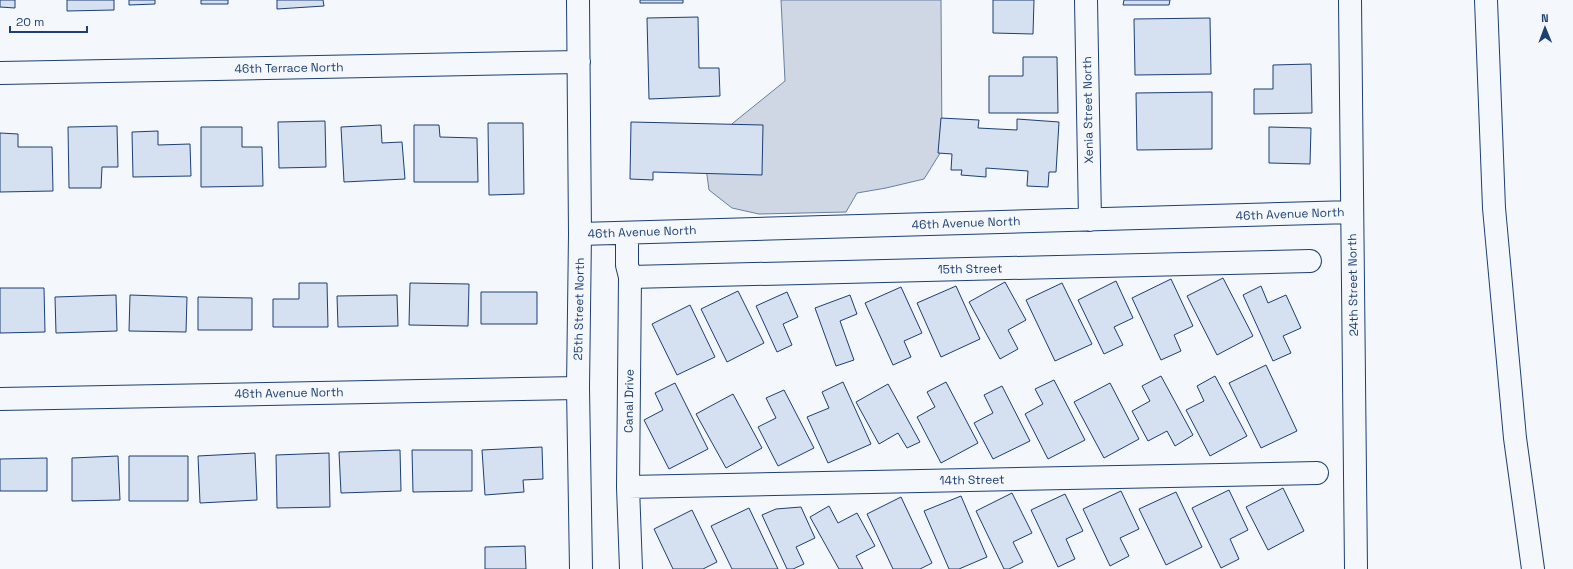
<svg xmlns="http://www.w3.org/2000/svg" width="1573" height="569" font-family="'Space Grotesk',sans-serif">
  <style>
    .water { fill: #cfd7e4; stroke: #687fa3 }
    .building { fill: #d5e0f0; stroke: #1d3f73 }
    .lines { fill: none; stroke-linecap: round; stroke-linejoin: round }
    .minor-casing { stroke: #1d3f73; stroke-width: 24 }
    .highway-casing { stroke: #1d3f73; stroke-width: 24 }
    .minor { stroke: #f4f7fb; stroke-width: 22 }
    .highway { stroke: #f4f7fb; stroke-width: 22 }
    .labels { text-anchor: middle; dominant-baseline: central; stroke-width: 3; stroke-linejoin: round; paint-order: stroke }
    .street-label { font-size: 12px; fill: #1d3f73; stroke: #f4f7fb }
  </style>
  <rect width="100%" height="100%" fill="#f4f7fb"/>
  <path class="water" d="M781 0H941L942 150 924 179 886 188 857 193 846 212 759 214 732 208 709 190 704 153 733 123 785 81Z"/>
  <path class="building" d="M0 0H15V8L0 7Z
    M67 0H114V10L67 11Z
    M129 0H155V4L129 5Z
    M201 0H228V4H201Z
    M277 0H323L324 6 277 9Z
    M640 0H683V3H640Z
    M993 0H1034L1033 34 993 33Z
    M1124 0H1170L1169 5H1123Z
    M698 17 699 68H719L720 96 649 99 647 18Z
    M1210 18 1211 74 1135 75 1134 19Z
    M1023 57H1057L1058 113H989V76H1023Z
    M1311 64 1312 113 1254 114V89H1273V65Z
    M1212 92V149L1137 150 1136 93Z
    M941 118 979 120 978 128 1017 130V119L1059 122 1056 172H1049L1048 187 1027 186 1028 171 986 168V177L961 175 962 170H951L952 154 938 153Z
    M325 121 326 167 279 168 278 122Z
    M631 122 763 125 762 175 653 172V180L630 179Z
    M488 123H523L524 194 489 195Z
    M381 125 382 143 402 142 405 179 344 182 341 127Z
    M414 125H439L440 137 477 138 478 182H414Z
    M117 126 118 167H102L101 188H69L68 127Z
    M201 127H242V147H262L263 186 201 187Z
    M1269 127 1311 128 1310 164 1269 163Z
    M158 131V145L190 144 191 176 133 177 132 132Z
    M0 133 18 134V147H52L53 191 0 192Z
    M1223 278 1253 336 1217 355 1187 296Z
    M1171 279 1193 326 1174 335 1181 351 1161 360 1132 298Z
    M1116 281 1133 318 1114 327 1123 345 1104 354 1078 300Z
    M1005 282 1026 320 1008 330 1018 349 1000 359 969 302Z
    M299 283H327L328 327H273V299H299Z
    M410 283 469 284 468 326 409 325Z
    M1062 283 1092 344 1055 361 1026 300Z
    M956 286 980 339 941 357 917 303Z
    M1261 286 1268 303 1286 295 1301 328 1283 336 1291 353 1273 361 1243 295Z
    M901 287 922 333 904 341 911 357 893 365 865 303Z
    M0 288H44L45 332 0 333Z
    M738 291 764 343 727 362 701 309Z
    M481 292H537V324H481Z
    M787 292 798 317 783 324 792 345 777 352 756 306Z
    M116 295 117 331 56 333 55 297Z
    M130 295 187 297 186 332 129 331Z
    M397 295 398 326 338 327 337 296Z
    M850 295 857 314 840 321 854 360 836 366 815 308Z
    M198 297 252 298V330H198Z
    M690 305 715 357 677 375 652 324Z
    M1266 365 1297 431 1261 448 1229 383Z
    M1161 376 1193 435 1175 446 1167 431 1148 441 1132 411 1150 401 1142 386Z
    M1215 376 1247 436 1210 456 1186 410 1204 401 1197 386Z
    M1054 380 1085 440 1048 459 1025 414 1043 404 1035 389Z
    M843 382 871 444 828 463 807 417 829 408 822 392Z
    M946 382 978 443 941 463 917 417 935 407 927 392Z
    M675 383 708 449 669 469 644 420 663 410 655 393Z
    M1110 383 1139 439 1104 458 1074 402Z
    M888 384 920 442 907 448 898 433 879 444 856 402Z
    M1002 386 1030 441 993 459 974 423 993 413 984 395Z
    M784 390 814 448 778 466 758 427 776 418 766 398Z
    M733 394 762 448 726 468 696 414Z
    M542 447 543 479 523 480 524 492 485 495 482 450Z
    M400 450 401 491 341 493 339 452Z
    M412 450H472V491L413 492Z
    M255 453 257 500 200 503 198 456Z
    M329 453 330 507 277 508 276 455Z
    M118 456 120 500 72 501V458Z
    M129 456H188V501H129Z
    M47 458V491H0V459Z
    M1283 488 1304 531 1268 550 1246 507Z
    M1229 490 1248 530 1230 539 1239 559 1221 568 1192 508Z
    M1121 491 1139 529 1120 538 1129 556 1110 566 1083 509Z
    M1176 492 1202 547 1166 565 1139 509Z
    M1012 493 1032 533 1013 542 1023 562 1009 569H1004L976 511Z
    M1065 494 1083 531 1066 539 1075 559 1058 567 1031 510Z
    M961 496 987 557 959 569H949L924 511Z
    M901 497 932 563 920 569H893L867 514Z
    M829 506 838 523 857 513 875 546 856 556 863 569H839L810 517Z
    M801 507 815 538 796 547 804 564 793 569H787L762 515 776 509Z
    M749 508 778 569H732L711 526Z
    M692 510 717 562 703 569H673L654 529Z
    M525 546 526 569H485V547Z"/>
  <g class="lines">
    <g class="minor-casing">
      <path id="minor" d="M578 0 580 234 578 388 581 569
        M1086 0 1090 220
        M1350 0 1356 569
        M0 73 579 62
        M627 233V265L630 277 628 487 631 569
        M580 234 1352 212
        M630 277 1310 261
        M0 399 578 388
        M628 487 1317 473"/>
    </g>
    <g class="highway-casing">
      <path id="highway" d="M1486 0 1494 208 1515 438 1533 569"/>
    </g>
    <use href="#minor" class="minor"/>
    <use href="#highway" class="highway"/>
  </g>
  <g class="labels">
    <g class="street-label">
      <text transform="translate(289 68) rotate(-1)">46th Terrace North</text>
      <text transform="translate(1088 110) rotate(-91)">Xenia Street North</text>
      <text transform="translate(1290 214) rotate(-2)">46th Avenue North</text>
      <text transform="translate(966 223) rotate(-2)">46th Avenue North</text>
      <text transform="translate(642 232) rotate(-2)">46th Avenue North</text>
      <text transform="translate(970 269) rotate(-1)">15th Street</text>
      <text transform="translate(1353 285) rotate(-91)">24th Street North</text>
      <text transform="translate(579 309) rotate(-89)">25th Street North</text>
      <text transform="translate(289 393) rotate(-1)">46th Avenue North</text>
      <text transform="translate(629 401) rotate(-89)">Canal Drive</text>
      <text transform="translate(972 480) rotate(-1)">14th Street</text>
    </g>
  </g>
  <g transform="translate(1545 28) rotate(359)" stroke="#f4f7fb" stroke-width="3" paint-order="stroke">
  <path d="M0-3L7 15L0 10L-7 15Z" fill="#1d3f73"/>
  <text y="-6" font-size="11" font-weight="bold" text-anchor="middle" fill="#1d3f73">N</text>
  </g>
  <path d="M10 26v6h77v-6" fill="none" stroke="#1d3f73" stroke-width="2"/>
  <text x="16" y="26" font-size="12" fill="#1d3f73" stroke="#f4f7fb" stroke-width="3" paint-order="stroke">20 m</text>
</svg>
